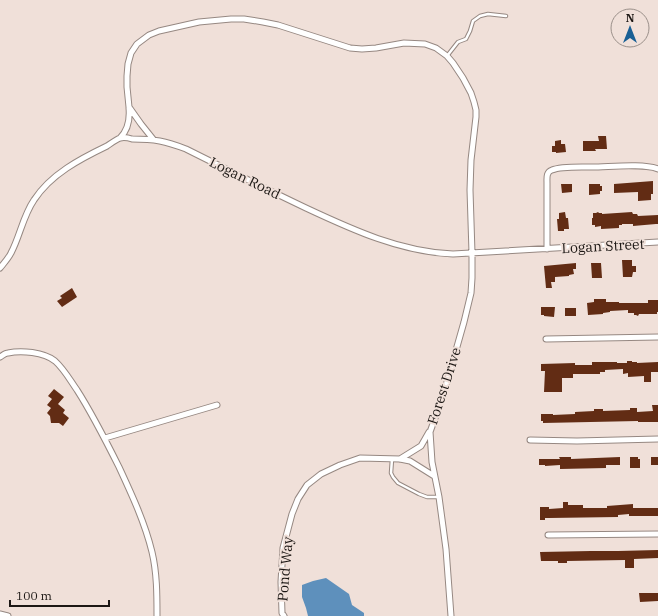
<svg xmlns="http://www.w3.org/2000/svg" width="658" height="616" font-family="'IBM Plex Serif',serif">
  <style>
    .water { fill: #5e90bc }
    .building { fill: #622c14 }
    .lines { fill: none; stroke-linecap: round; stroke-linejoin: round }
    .lane-casing { stroke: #968882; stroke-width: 4.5 }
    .street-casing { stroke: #968882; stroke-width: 7 }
    .lane { stroke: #fff; stroke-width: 2.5 }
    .street { stroke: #fff; stroke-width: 5 }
    .labels { text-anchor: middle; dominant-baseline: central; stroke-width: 4; stroke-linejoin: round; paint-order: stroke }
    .street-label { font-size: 14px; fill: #1c1714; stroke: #f0e0d9 }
  </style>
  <rect width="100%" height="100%" fill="#f0e0d9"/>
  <path class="water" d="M326 578 349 594 352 605 364 613V616H308L306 608 302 597V585L313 581Z"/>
  <path class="building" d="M598 136H606L607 149H595L596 151H583V141H599Z
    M561 140V144H565L566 152 556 153V152H552V146H555V141Z
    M653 181V194H651V200L638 201V192L614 193V184Z
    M561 184H572V192L562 193Z
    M589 184H600V186H602V191H600V194L589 195Z
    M565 212 566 218H568L569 229H564V231H558L557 219H559V213Z
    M598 212 599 213H602V214L632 212 633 214H637L638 216 658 215V224H656L633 226V224H622V225H619V228L601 229V226L595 227V225H592V218H593V213H596Z
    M622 260H632V266H636V272H633L632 277H623Z
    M576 263V269H573L574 274 569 275V276L555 277V282H551L552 288H546L544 266Z
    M591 263H601L602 278H592Z
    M72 288 77 297 62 307 57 301 62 298 60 296Z
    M594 299H606V302H619V303H648V300H658V312H657V314H639L638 316 636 315H634V313H628V310L610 311V312L603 313V314L588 315 587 303 594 302Z
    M541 307H555L554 317 544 316V315H541Z
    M565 308H576V316H565Z
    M627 361H632V362H637V363L658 362V372H651V382H644V376L628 377V373L623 374V369L605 370V372H600V374H573V378H562V392H544L545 371H541V364L575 363V365H592V362H617V363H627Z
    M54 389 64 397 58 404 65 410 63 413 69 418 63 426 59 423H51L50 416 47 413 51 408 47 405 52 399 48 396Z
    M652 405H658V422H638V421L543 423V421H541V414H553V415L575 414V412L594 411V409H603V411L630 410V408H637V412L653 411Z
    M559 457H571V459L620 457V465H606V468L560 469V465L545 466V465H539V459H560Z
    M630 457H638V459H640V468H630Z
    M651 457H658V465H651Z
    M563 502H568V505H583V508H607V506L633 504V508H658V516H629V514L618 515V517L549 518H545V520H540V507H549V509L563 508Z
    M658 550V558L634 559V568H625V560L567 561V563H558V561H541L540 552 591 551H618Z
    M639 593H658V601L640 602Z"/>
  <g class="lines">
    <g class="lane-casing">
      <path id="lane" d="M447 56 458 42 466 39 470 31 473 21 480 16 488 14 506 16
        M392 459 391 473 393 477 398 483 419 494 427 497H439"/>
    </g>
    <g class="street-casing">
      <path id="street" d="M120 138C128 130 130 119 129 108
        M153 139 141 124 129 107 127 87V76L128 64 131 53 137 44 149 35 159 31 199 22 231 19H244L263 22 278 25 350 48 362 49 376 48 404 43 425 44 436 48 447 56 453 63 463 78 471 93 474 102 476 110V117L471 160 470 190 472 253V278L471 293 464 322 443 396 430 432 432 462 439 497 446 549 451 616
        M547 249V183C547 178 546 172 552 170 561 166 582 167 592 167 609 167 643 163 658 169
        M0 268C4 263 8 259 11 253 20 236 23 216 34 200 51 174 80 159 107 146 110 144 117 139 120 138 124 137 129 138 132 139 155 139 165 141 186 149 226 169 266 189 306 208 353 230 401 252 453 254L658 242
        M546 339 658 337
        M0 357C2 356 5 353 8 353 21 350 44 352 55 361 64 369 70 380 77 390 93 415 106 441 119 467 132 495 145 523 152 552 157 573 157 595 157 616
        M105 438 217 405
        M530 440 577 441 658 439
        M400 459 421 446 429 432
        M548 535 658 534
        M0 614 8 616
        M284 616 282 613 281 582 283 548 292 514 298 499 307 485 321 474 340 465 360 458 400 459 410 461 434 476"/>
    </g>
    <use href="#lane" class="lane"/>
    <use href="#street" class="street"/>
  </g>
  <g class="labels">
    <g class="street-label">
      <text transform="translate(245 178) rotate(26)">Logan Road</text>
      <text transform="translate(603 246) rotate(-3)">Logan Street</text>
      <text transform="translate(444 386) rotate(-72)">Forest Drive</text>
      <text transform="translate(285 569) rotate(-85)">Pond Way</text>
    </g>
  </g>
  <g transform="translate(630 28)"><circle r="19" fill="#f0e0d9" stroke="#9b908a"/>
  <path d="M0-3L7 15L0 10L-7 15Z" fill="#195f94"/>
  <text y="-6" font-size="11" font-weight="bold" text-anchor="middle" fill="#1c1714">N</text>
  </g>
  <path d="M10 600v6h99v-6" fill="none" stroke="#1c1714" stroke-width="2"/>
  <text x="16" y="600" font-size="12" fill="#1c1714" stroke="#f0e0d9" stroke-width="3" paint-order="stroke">100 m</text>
</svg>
